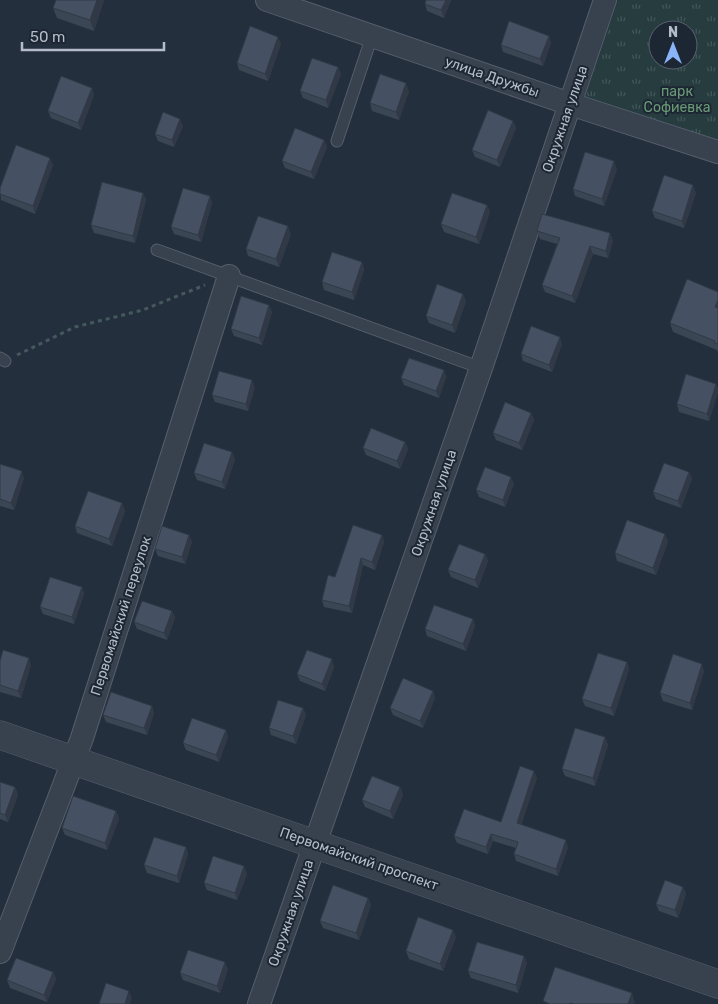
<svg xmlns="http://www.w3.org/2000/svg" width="718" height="1004" font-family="Rubik,sans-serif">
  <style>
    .park { fill: url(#park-tufts); fill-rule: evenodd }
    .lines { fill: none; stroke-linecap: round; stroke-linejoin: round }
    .service-casing { stroke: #565f6c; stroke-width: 13 }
    .minor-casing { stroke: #565f6c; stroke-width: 24 }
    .tertiary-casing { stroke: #565f6c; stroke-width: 29 }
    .path { stroke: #44595c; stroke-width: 3; stroke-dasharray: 4 4; stroke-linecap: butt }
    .service { stroke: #38414e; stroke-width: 11 }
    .minor { stroke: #38414e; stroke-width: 22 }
    .tertiary { stroke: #38414e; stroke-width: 28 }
    .wall { fill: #3b4654 }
    .shaded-wall { fill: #303945 }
    .building { fill: #455162; stroke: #303945 }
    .labels { text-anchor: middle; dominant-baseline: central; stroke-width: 4; stroke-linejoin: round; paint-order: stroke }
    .street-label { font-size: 14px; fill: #b4bcc9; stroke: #1d2633 }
    .park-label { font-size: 14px; fill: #6b9a76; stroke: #1d2633 }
  </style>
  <defs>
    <pattern id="park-tufts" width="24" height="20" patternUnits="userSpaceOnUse" patternTransform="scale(1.25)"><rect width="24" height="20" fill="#263c3f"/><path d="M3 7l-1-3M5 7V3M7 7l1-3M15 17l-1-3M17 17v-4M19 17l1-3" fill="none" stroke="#435659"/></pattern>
  </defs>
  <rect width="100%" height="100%" fill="#242f3e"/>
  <path class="park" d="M618 0H718V155L582 107ZM658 30H688V60H658Z"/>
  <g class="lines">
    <g class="service-casing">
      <path id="service" d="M337 141 372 36
        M157 250 481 368
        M0 358 5 361"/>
    </g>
    <g class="minor-casing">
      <path id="minor" d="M267 0 570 104 718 152
        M0 952 82 738 229 276
        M259 1004 481 368 605 0"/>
    </g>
    <g class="tertiary-casing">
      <path id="tertiary" d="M0 735 718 984"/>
    </g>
    <path class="path" d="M17 355 75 327 143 310 205 285"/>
    <use href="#service" class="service"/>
    <use href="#minor" class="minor"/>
    <use href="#tertiary" class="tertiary"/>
  </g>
  <path class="wall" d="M104 0 94 31 57 18 53 8Z
    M426 0H451L444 18 427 11 425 4Z
    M549 36 551 43 543 66 503 52 501 45Z
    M281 44 268 81 239 70 237 63Z
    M338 67 341 74 328 108 303 98 300 91Z
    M92 88 94 95 81 130 51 118 48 111Z
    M409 91 399 120 372 111 370 103Z
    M513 121 516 128 500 167 475 157 472 150Z
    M183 126 174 147 158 141 155 134Z
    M324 140 327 147 314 179 285 168 282 161Z
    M53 165 35 214 1 200 0 188Z
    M617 169 604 206 575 196 573 189Z
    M143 193 146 200 135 243 94 233 91 225Z
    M696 193 684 228 655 218 652 211Z
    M210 196 212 203 201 242 174 234 171 227Z
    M487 205 490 212 479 244 444 232 441 224Z
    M537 231 610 233 613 241 608 258 593 254 575 303 545 292 542 285 557 244 540 239Z
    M291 234 279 267 248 256 246 249Z
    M362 262 364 270 354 300 324 290 322 282Z
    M718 292V353L717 350 673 332 670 323Z
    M466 301 455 333 429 323 426 316Z
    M269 305 272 312 262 345 234 336 231 329Z
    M562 344 552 372 523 361 521 354Z
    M444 370 446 377 439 398 404 385 401 378Z
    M716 384 718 389V393L709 421 679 412 677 404Z
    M255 387 248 411 215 402 212 395Z
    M531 413 534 420 522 450 496 440 493 433Z
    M405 442 408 449 400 469 366 455 363 448Z
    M235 459 225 489 197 480 194 473Z
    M0 464 24 478 14 510 0 506Z
    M689 472 692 479 681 508 656 499 653 492Z
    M514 484 505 507 479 497 476 490Z
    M122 503 125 511 112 546 77 533 75 526Z
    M189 535 192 542 185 564 158 556 155 549Z
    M382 535 384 542 375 570 363 565 352 613 324 607 322 600 335 577Z
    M668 541 656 575 617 561 615 553Z
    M485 554 488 561 478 588 451 577 448 570Z
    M82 587 84 594 74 624 43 614 40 607Z
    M172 611 175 618 167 640 137 629 134 622Z
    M473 619 475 626 466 651 427 636 425 629Z
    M0 661 31 665 21 698 0 692Z
    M627 662 629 669 614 716 585 706 582 699Z
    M334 667 325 691 300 681 297 674Z
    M704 671 692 710 663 701 660 693Z
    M433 691 435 698 423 728 393 715 390 708Z
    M152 706 154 713 147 735 106 722 103 715Z
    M303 708 306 715 296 744 271 735 269 728Z
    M226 730 228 737 219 762 186 750 183 743Z
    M605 737 608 745 595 786 565 776 562 769Z
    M537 778 521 825 568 847 558 876 516 861 514 854 516 848 493 841 488 854 457 843 454 836 501 822Z
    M0 782 15 787 18 795 8 822 0 819Z
    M400 787 403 795 393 819 365 807 362 800Z
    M116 811 119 819 107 850 65 835 62 828Z
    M186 847 188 854 179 883 147 873 144 865Z
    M247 874 237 900 207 890 204 883Z
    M683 887 686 894 678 918 659 911 656 904Z
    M368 898 371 905 359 940 323 928 320 921Z
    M456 937 443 971 409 959 406 951Z
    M524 956 527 963 518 993 471 978 468 971Z
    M228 969 220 993 183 980 180 973Z
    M53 972 56 979 47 1002 10 988 7 980Z"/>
  <path class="shaded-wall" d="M97 0H104L94 31 90 20Z
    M446 0H451L444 18 441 10Z
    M549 36 551 43 543 66 540 59Z
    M278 37 281 44 268 81 265 74Z
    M338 67 341 74 328 108 326 100Z
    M406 83 409 91 399 120 396 112Z
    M92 88 94 95 81 130 78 123Z
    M180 119 183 126 174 147 172 140Z
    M513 121 516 128 500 167 497 160Z
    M324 140 327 147 314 179 311 172Z
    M50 158 53 165 35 214 33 206Z
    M614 161 617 169 604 206 602 199Z
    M693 185 696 193 684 228 682 221Z
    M143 193 146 200 135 243 133 236Z
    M210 196 212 203 201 242 198 235Z
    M487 205 490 212 479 244 476 237Z
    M288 226 291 234 279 267 276 259Z
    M610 233 613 241 608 258 606 251Z
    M590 246 593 254 575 303 572 296Z
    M362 262 364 270 354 300 352 292Z
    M463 294 466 301 455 333 452 325Z
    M718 300V315L715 307Z
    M269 305 272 312 262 345 259 338Z
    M560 337 562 344 552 372 549 365Z
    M444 370 446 377 439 398 436 391Z
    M252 380 255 387 248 411 246 404Z
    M716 384 718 389V393L709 421 707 414Z
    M531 413 534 420 522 450 519 443Z
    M405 442 408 449 400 469 397 461Z
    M232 452 235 459 225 489 222 482Z
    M22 471 24 478 14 510 11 503Z
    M689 472 692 479 681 508 678 501Z
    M511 477 514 484 505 507 503 500Z
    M122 503 125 511 112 546 109 539Z
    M665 534 668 541 656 575 653 568Z
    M189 535 192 542 185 564 182 557Z
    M382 535 384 542 375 570 372 562Z
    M485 554 488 561 478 588 475 580Z
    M361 558 363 565 352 613 349 606Z
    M82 587 84 594 74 624 72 617Z
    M172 611 175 618 167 640 164 633Z
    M473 619 475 626 466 651 463 644Z
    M29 658 31 665 21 698 18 691Z
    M332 659 334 667 325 691 322 684Z
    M627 662 629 669 614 716 611 708Z
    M702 664 704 671 692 710 690 703Z
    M433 691 435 698 423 728 420 721Z
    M152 706 154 713 147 735 144 728Z
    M303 708 306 715 296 744 293 736Z
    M226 730 228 737 219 762 216 755Z
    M605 737 608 745 595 786 593 778Z
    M534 771 537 778 519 831 517 823Z
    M15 787 18 795 8 822 5 815Z
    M400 787 403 795 393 819 390 811Z
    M116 811 119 819 107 850 105 843Z
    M491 834 493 841 488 854 486 847Z
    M566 840 568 847 558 876 556 869Z
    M186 847 188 854 179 883 177 876Z
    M244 866 247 874 237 900 235 893Z
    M683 887 686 894 678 918 675 910Z
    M368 898 371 905 359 940 356 933Z
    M453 930 456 937 443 971 440 964Z
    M524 956 527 963 518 993 516 985Z
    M225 962 228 969 220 993 217 986Z
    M53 972 56 979 47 1002 44 995Z
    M129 991 132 998 130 1004H125Z
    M632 993 635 1002 634 1004H628Z"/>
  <path class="building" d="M56 0H97L90 20 53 8Z
    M426 0H446L441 10 425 4Z
    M509 21 549 36 540 59 501 45Z
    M250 26 278 37 265 74 237 63Z
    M312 58 338 67 326 100 300 91Z
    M380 74 406 83 396 112 370 103Z
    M61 76 92 88 78 123 48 111Z
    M488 110 513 121 497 160 472 150Z
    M163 112 180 119 172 140 155 134Z
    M295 128 324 140 311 172 282 161Z
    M16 145 50 158 33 206 0 194V188Z
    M585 152 614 161 602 199 573 189Z
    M664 175 693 185 682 221 652 211Z
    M102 182 143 193 133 236 91 225Z
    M183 188 210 196 198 235 171 227Z
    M452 193 487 205 476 237 441 224Z
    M542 214 610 233 606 251 590 246 572 296 542 285 560 238 537 231Z
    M258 216 288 226 276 259 246 249Z
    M332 252 362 262 352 292 322 282Z
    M687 279 718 292V300L715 307 718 308V344L714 343 715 341 670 323Z
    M437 284 463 294 452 325 426 316Z
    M241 296 269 305 259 338 231 329Z
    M531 326 560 337 549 365 521 354Z
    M409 358 444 370 436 391 401 378Z
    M219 371 252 380 246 404 212 395Z
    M686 374 716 384 707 414 677 404Z
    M505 402 531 413 519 443 493 433Z
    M371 428 405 442 397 461 363 448Z
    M204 443 232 452 222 482 194 473Z
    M664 463 689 472 678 501 653 492Z
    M0 464 22 471 11 503 0 499Z
    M485 467 511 477 503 500 476 490Z
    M88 491 122 503 109 539 75 526Z
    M627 520 665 534 653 568 615 553Z
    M353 525 382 535 372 562 361 558 349 606 322 600 328 575 335 577Z
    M162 526 189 535 182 557 155 549Z
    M459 544 485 554 475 580 448 570Z
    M50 577 82 587 72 617 40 607Z
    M142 601 172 611 164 633 134 622Z
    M434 605 473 619 463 644 425 629Z
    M3 650 29 658 18 691 0 685V661Z
    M307 650 332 659 322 684 297 674Z
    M598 653 627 662 611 708 582 699Z
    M673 654 702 664 690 703 660 693Z
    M403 678 433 691 420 721 390 708Z
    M111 692 152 706 144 728 103 715Z
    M278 700 303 708 293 736 269 728Z
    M192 718 226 730 216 755 183 743Z
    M575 728 605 737 593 778 562 769Z
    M520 766 534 771 517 823 566 840 556 869 514 854 518 842 491 834 486 847 454 836 464 809 501 822Z
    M372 776 400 787 390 811 362 800Z
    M0 782 15 787 5 815 0 813Z
    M73 796 116 811 105 843 62 828Z
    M154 837 186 847 177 876 144 865Z
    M213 856 244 866 235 893 204 883Z
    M665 880 683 887 675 910 656 904Z
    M333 885 368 898 356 933 320 921Z
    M418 917 453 930 440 964 406 951Z
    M477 942 524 956 516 985 468 971Z
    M188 950 225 962 217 986 180 973Z
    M16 958 53 972 44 995 7 980Z
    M555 967 632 993 628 1004H574L570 1003V1004H550L543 1001Z
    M106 983 129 991 125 1004H99Z"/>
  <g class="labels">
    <g class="street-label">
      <text transform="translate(492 77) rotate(19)">улица Дружбы</text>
      <text transform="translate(565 119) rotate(-71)">Окружная улица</text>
      <text transform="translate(434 503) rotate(-71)">Окружная улица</text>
      <text transform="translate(121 616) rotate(-72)">Первомайский переулок</text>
      <text transform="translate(359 859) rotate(19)">Первомайский проспект</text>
      <text transform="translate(291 913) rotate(-71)">Окружная улица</text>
    </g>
    <g class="park-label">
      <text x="677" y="91">парк<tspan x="677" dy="16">Софиевка</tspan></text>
    </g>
  </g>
  <g transform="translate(673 45)"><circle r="24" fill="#1d2633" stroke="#59626f"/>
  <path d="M0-4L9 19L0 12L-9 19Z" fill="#8ab4f8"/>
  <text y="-8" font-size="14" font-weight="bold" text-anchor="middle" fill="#b4bcc9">N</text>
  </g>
  <path d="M22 42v8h142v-8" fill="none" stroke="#b4bcc9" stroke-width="2.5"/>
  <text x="30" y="42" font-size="15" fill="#b4bcc9" stroke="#1d2633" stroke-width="4" paint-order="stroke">50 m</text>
</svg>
